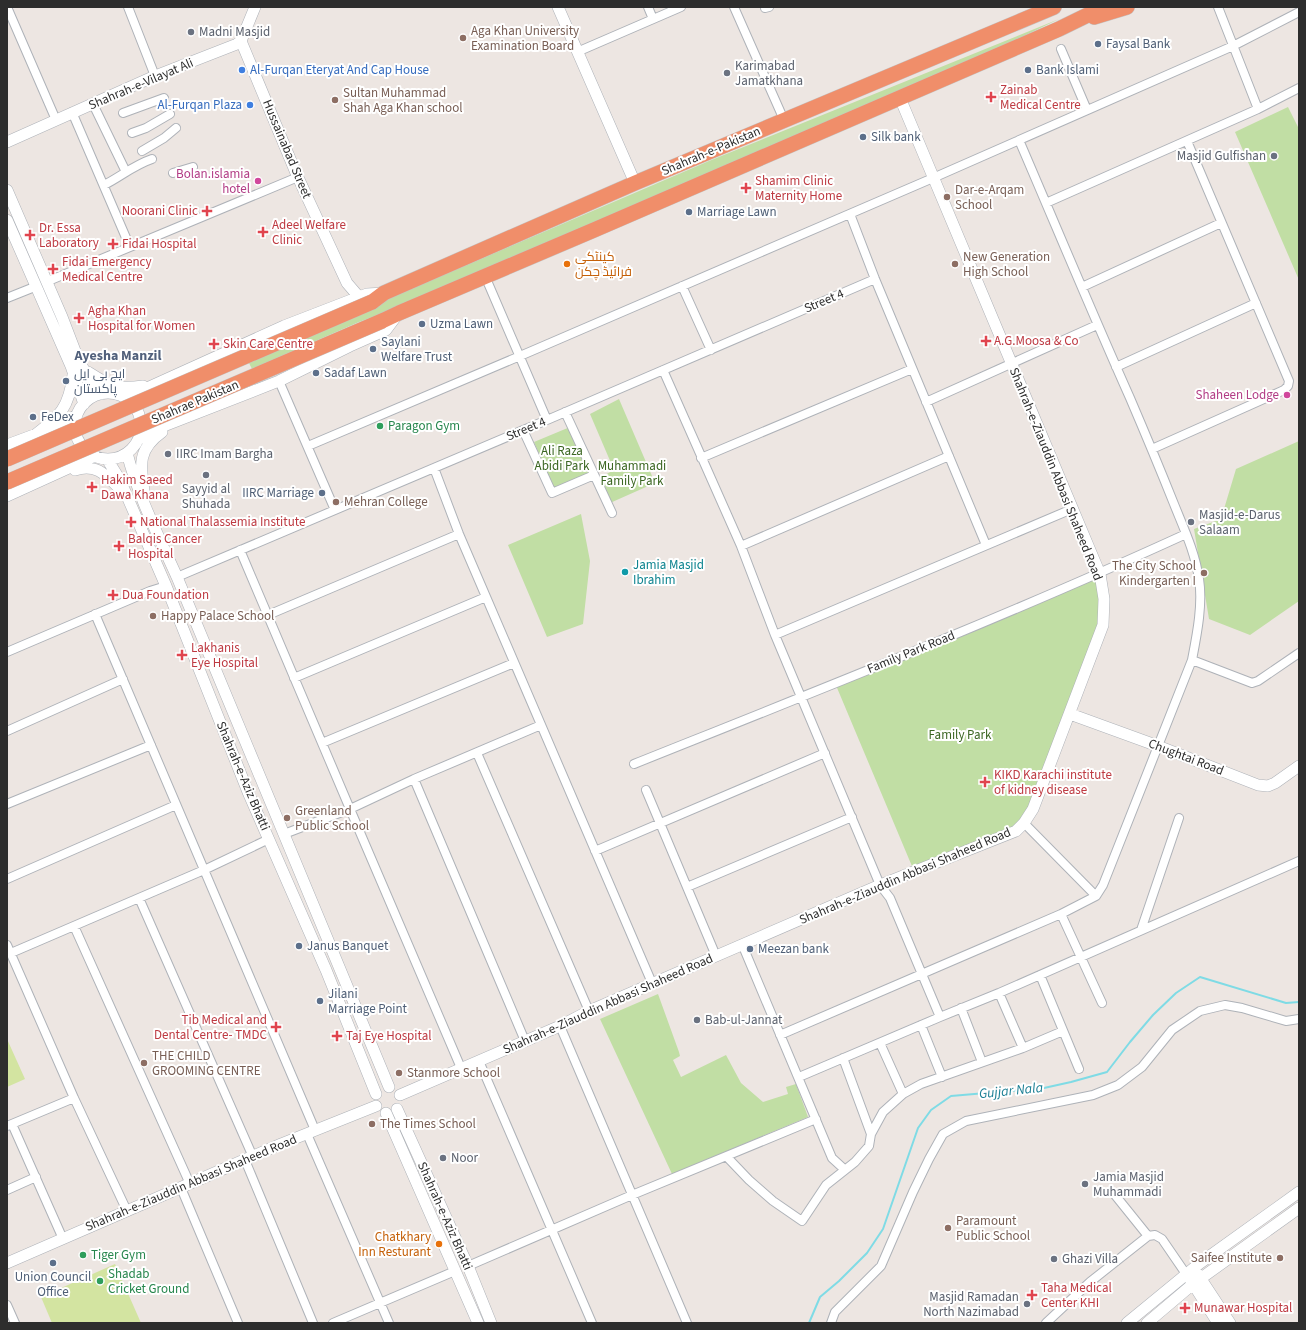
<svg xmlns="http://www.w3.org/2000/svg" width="1306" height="1330" font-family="'Source Sans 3',Cairo,sans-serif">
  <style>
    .green { fill: #c1dea4 }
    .pitch { fill: #d3e4a1 }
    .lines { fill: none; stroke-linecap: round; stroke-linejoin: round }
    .stream { stroke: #7fdbe5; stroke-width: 2 }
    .street-casing { stroke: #aeb2b8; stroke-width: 10 }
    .secondary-casing { stroke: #aeb2b8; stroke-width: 12 }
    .highway-casing { stroke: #c4c4c4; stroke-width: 16 }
    .street { stroke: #fff; stroke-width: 8 }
    .secondary { stroke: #fff; stroke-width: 11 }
    .highway { stroke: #f08e6a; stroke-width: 15 }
    .highway-bridge-casing { stroke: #c4c4c4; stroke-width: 16; stroke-linecap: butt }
    .highway-bridge { stroke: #f08e6a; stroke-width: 15 }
    .worship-dot { fill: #6b7280; stroke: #fff; stroke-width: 1.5 }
    .education-dot { fill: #8d6e63; stroke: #fff; stroke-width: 1.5 }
    .service-dot { fill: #5c6f8a; stroke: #fff; stroke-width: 1.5 }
    .shop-dot { fill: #3f7fe0; stroke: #fff; stroke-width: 1.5 }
    .health-dot { fill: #e0444e; stroke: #fff; stroke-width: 1.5 }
    .hotel-dot { fill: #d1479c; stroke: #fff; stroke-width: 1.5 }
    .food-dot { fill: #e8710a; stroke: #fff; stroke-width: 1.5 }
    .leisure-dot { fill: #2e9e5b; stroke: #fff; stroke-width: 1.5 }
    .culture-dot { fill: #0f9aa8; stroke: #fff; stroke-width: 1.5 }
    .labels { text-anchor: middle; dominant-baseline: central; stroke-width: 4; stroke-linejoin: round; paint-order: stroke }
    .education-label { font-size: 13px; fill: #785e54; stroke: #fff; text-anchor: start }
    .worship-label { font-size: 13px; fill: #5b616d; stroke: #fff; text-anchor: start }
    .service-label { font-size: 13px; fill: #4e5e75; stroke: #fff; text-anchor: start }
    .shop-label { font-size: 13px; fill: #366cbe; stroke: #fff; text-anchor: start }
    .street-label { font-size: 13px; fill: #2d2d2d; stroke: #fff }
    .health-label { font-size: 13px; fill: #be3a42; stroke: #fff; text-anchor: start }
    .hotel-label { font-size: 13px; fill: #b23c85; stroke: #fff; text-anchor: end }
    .food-label { font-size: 13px; fill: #c56008; stroke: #fff; text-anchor: start }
    .leisure-label { font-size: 13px; fill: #27864d; stroke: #fff; text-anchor: start }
    .park-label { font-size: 13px; fill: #3b6622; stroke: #fff }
    .culture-label { font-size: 13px; fill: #0d838f; stroke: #fff; text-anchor: start }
    .neighbourhood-label { font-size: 14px; font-weight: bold; fill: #51607b; stroke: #fff }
    .water-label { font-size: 14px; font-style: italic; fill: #1b7f94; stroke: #fff }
  </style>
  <rect width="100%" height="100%" fill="#ede6e2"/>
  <path class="green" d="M1059 19 1001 47 402 306 359 322 252 369 249 363 371 306 709 161Z
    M1288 107 1299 129V280L1235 132Z
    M619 399 655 483 610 503 599 478 614 470 590 414Z
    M570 427 590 474 554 489 534 442Z
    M1299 441V601L1250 635 1209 619 1194 529 1221 519 1236 469Z
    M581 514 590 561 583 624 547 637 508 545Z
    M1100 574 1103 625 1024 823 914 871 835 683Z
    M658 994 679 1052 680 1056 673 1060 681 1077 726 1055 741 1083 763 1102 788 1094 786 1087 796 1084 808 1117 672 1174 600 1019Z"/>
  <path class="pitch" d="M7 1039 25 1079 7 1087Z
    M115 1264 141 1323H52L41 1297Z"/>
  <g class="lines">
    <path class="stream" d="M809 1323 820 1297 839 1281 867 1253 883 1229 918 1128 931 1110 951 1096 1044 1088 1071 1082 1107 1072 1130 1042 1153 1015 1176 993 1200 977 1286 1003 1299 1002"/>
    <g class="street-casing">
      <path id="street" d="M7 7 56 120
        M128 7 155 76
        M648 7 653 19
        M734 7 784 120
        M765 7V8L769 7
        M1218 7 1258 109
        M1061 49 1087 110
        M577 52 681 7
        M93 104 126 172
        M72 112 130 247
        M123 113 164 98
        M132 133 146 128 170 114
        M142 151 164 138 176 128
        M173 173 193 167
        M104 185C120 177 134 165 152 159
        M1046 203 1258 109 1299 88
        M850 214 875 279 986 545
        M485 276 547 420
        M46 282 298 177
        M682 286 711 350
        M1082 287 1221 223
        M7 298 37 286
        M1116 367 1256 303
        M663 370 741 546 775 635 880 885 890 898 940 1017
        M279 381 335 510
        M926 402 1097 325
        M565 412 612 513
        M523 430 552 493 594 475
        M308 446 520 356 933 178 1233 46 1299 12
        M1152 449 1284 390 1288 386 1289 381 1187 141
        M701 458 912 369
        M434 468 459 534 652 983
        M741 546 949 456
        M240 550 350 809 461 1068
        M177 577 547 420 875 279
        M95 614 315 1130
        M268 615 459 534
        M775 635 1072 509
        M7 652 150 591 166 586
        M1192 660 1252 683 1258 681 1299 653
        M294 678 486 597
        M7 731 123 679
        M322 743 514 663
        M477 753 589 1011
        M634 764C819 690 1005 617 1186 534
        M414 779 525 1041
        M646 790 716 956
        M7 804 151 745
        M1024 823 1096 896
        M284 834 350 809 414 779 541 725
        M595 851 825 753
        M7 879 176 805
        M687 887 852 817
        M139 898 253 1157
        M1061 914 1102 1003
        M74 926 190 1184
        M1141 930 1179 818
        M742 944 832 1158 844 1169
        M7 945 74 1098 127 1211
        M11 953 204 870 269 839
        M1040 975 1079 1069
        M999 993 1023 1048
        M961 1008 982 1062
        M921 1025 942 1077
        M560 1026 687 1323
        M780 1035 1061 914 1096 896 1103 885 1192 660C1197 634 1203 604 1199 579 1195 552 1184 529 1174 504 1160 469 1145 433 1130 398 1092 313 1056 226 1019 140
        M880 1043 903 1094
        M843 1058 871 1134
        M479 1061 592 1323
        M799 1077 940 1017 999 993 1299 861
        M12 1124 63 1239
        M7 1126 74 1098
        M307 1134 389 1323
        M727 1157 749 1180 773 1201 802 1221 826 1185 855 1162 869 1146 871 1134 883 1112 903 1094 921 1084 1023 1048 1063 1031
        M245 1160 313 1323
        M181 1188 238 1323
        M7 1190 36 1177
        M1115 1195 1148 1236
        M468 1266 632 1195 816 1119
        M7 1305 15 1323
        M333 1323 455 1271
        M831 1323 835 1312 881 1266 913 1192 929 1159 943 1134 966 1121 1093 1095 1118 1085 1142 1067 1172 1030 1200 1011 1225 1005 1242 1008 1286 1021 1299 1019
        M1046 1323 1090 1282 1148 1236 1155 1235 1162 1239 1186 1274"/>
    </g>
    <g class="secondary-casing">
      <path id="secondary" d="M558 7 635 183
        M241 41 296 173 347 283 359 297
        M7 142 155 76 237 44 241 41 255 7
        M7 190 62 317 80 364 94 384 102 394
        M7 220 71 366 84 404
        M88 372C110 386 116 390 143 386
        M75 426a33 33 0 1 1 66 0a33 33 0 1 1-66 0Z
        M125 398 284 326 359 297 367 294 384 293
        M35 435C60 416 69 408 73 375
        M139 439 164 426 279 381 350 346 386 330 398 314
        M7 445 58 426 77 415
        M127 453C138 496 159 537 177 577L389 1087
        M107 459 120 480 166 586 248 792 326 970 376 1094
        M75 470C96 463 106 475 120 489
        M144 491C140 464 138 449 162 432
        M7 496 95 456
        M1070 714 1158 746 1258 785 1268 786 1275 783 1299 766
        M400 1095 560 1026 589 1011 880 885 1016 831 1024 823 1033 809 1103 625 1104 599 1100 574 900 98
        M397 1109 468 1266 491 1323
        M386 1113 478 1323
        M7 1263 281 1144 376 1106
        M1197 1273 1230 1323
        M1190 1279 1218 1323
        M1127 1323 1200 1263 1299 1192
        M1147 1323 1193 1284 1299 1208"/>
    </g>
    <g class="highway-casing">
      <path id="highway" d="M1094 17 1127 7
        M372 302 384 293 635 183 1054 7
        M382 321 399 313 594 230 1059 29 1104 7"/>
    </g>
    <use href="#street" class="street"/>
    <use href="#secondary" class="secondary"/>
    <use href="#highway" class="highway"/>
    <g class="highway-bridge-casing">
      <path id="highway-bridge" d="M7 459 372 302
        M7 482 382 321"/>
    </g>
    <use href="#highway-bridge" class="highway-bridge"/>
  </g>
  <g class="worship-dot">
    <circle cx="191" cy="32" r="4"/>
    <circle cx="727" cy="73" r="4"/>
    <circle cx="1274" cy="156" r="4"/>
    <circle cx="168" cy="454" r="4"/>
    <circle cx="206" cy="475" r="4"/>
    <circle cx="1191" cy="522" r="4"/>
    <circle cx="697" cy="1020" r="4"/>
    <circle cx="443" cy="1158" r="4"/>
    <circle cx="1085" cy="1184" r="4"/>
    <circle cx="1054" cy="1259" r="4"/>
    <circle cx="1027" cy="1304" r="4"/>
  </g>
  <g class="education-dot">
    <circle cx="463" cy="38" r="4"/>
    <circle cx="335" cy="100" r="4"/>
    <circle cx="947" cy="197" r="4"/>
    <circle cx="955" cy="264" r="4"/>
    <circle cx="336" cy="502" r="4"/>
    <circle cx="1204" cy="573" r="4"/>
    <circle cx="153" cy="616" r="4"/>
    <circle cx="287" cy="818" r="4"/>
    <circle cx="144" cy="1063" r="4"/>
    <circle cx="399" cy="1073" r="4"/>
    <circle cx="372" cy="1124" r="4"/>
    <circle cx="948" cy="1228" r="4"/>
    <circle cx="1280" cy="1258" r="4"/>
  </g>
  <g class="service-dot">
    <circle cx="1098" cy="44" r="4"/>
    <circle cx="1028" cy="70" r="4"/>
    <circle cx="863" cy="137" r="4"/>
    <circle cx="689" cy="212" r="4"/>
    <circle cx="422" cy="324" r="4"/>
    <circle cx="373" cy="349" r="4"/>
    <circle cx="316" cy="373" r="4"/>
    <circle cx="66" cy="381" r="4"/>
    <circle cx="33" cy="417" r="4"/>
    <circle cx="322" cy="493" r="4"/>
    <circle cx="299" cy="946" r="4"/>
    <circle cx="750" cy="949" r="4"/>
    <circle cx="320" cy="1001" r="4"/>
    <circle cx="53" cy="1263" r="4"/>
  </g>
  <g class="shop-dot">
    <circle cx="242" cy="70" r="4"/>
    <circle cx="250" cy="105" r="4"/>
  </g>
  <g class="health-dot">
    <path d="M989 91h4v4h4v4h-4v4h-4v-4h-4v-4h4z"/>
    <path d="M744 182h4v4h4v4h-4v4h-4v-4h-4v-4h4z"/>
    <path d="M205 205h4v4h4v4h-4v4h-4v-4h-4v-4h4z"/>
    <path d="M261 226h4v4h4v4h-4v4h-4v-4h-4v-4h4z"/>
    <path d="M28 229h4v4h4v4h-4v4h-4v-4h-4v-4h4z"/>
    <path d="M111 238h4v4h4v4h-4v4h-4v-4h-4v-4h4z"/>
    <path d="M51 263h4v4h4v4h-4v4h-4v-4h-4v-4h4z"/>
    <path d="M77 312h4v4h4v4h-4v4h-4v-4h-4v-4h4z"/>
    <path d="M984 335h4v4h4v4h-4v4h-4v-4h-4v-4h4z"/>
    <path d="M212 338h4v4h4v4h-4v4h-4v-4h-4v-4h4z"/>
    <path d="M90 481h4v4h4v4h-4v4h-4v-4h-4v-4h4z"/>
    <path d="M129 516h4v4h4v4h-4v4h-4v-4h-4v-4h4z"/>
    <path d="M117 540h4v4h4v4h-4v4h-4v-4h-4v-4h4z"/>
    <path d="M111 589h4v4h4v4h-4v4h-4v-4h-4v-4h4z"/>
    <path d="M180 649h4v4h4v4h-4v4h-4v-4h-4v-4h4z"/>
    <path d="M983 776h4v4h4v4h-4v4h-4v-4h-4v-4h4z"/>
    <path d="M274 1021h4v4h4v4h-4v4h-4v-4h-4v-4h4z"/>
    <path d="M335 1030h4v4h4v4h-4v4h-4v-4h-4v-4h4z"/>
    <path d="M1030 1289h4v4h4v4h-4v4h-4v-4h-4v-4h4z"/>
    <path d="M1183 1302h4v4h4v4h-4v4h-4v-4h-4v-4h4z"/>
  </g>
  <g class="hotel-dot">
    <circle cx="258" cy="181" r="4"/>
    <circle cx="1287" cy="395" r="4"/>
  </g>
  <g class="food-dot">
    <circle cx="567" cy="264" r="4"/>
    <circle cx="439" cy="1244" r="4"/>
  </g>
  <g class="leisure-dot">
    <circle cx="380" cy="426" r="4"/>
    <circle cx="83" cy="1255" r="4"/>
    <circle cx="100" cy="1281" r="4"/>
  </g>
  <circle class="culture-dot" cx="625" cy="572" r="4"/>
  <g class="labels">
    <g class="education-label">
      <text x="471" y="31">Aga Khan University<tspan x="471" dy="15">Examination Board</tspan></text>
      <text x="343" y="93">Sultan Muhammad<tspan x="343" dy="15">Shah Aga Khan school</tspan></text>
      <text x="955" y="190">Dar-e-Arqam<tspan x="955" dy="15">School</tspan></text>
      <text x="963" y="257">New Generation<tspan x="963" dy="15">High School</tspan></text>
      <text x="344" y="502">Mehran College</text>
      <text x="1196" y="566" text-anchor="end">The City School<tspan x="1196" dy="15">Kindergarten I</tspan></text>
      <text x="161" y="616">Happy Palace School</text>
      <text x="295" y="811">Greenland<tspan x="295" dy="15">Public School</tspan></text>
      <text x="152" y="1056">THE CHILD<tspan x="152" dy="15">GROOMING CENTRE</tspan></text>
      <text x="407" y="1073">Stanmore School</text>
      <text x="380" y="1124">The Times School</text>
      <text x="956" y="1221">Paramount<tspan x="956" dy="15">Public School</tspan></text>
      <text x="1272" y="1258" text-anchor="end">Saifee Institute</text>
    </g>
    <g class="worship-label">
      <text x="199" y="32">Madni Masjid</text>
      <text x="735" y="66">Karimabad<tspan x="735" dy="15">Jamatkhana</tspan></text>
      <text x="1266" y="156" text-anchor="end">Masjid Gulfishan</text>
      <text x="176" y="454">IIRC Imam Bargha</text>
      <text x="206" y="489" text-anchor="middle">Sayyid al<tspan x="206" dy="15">Shuhada</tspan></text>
      <text x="1199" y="515">Masjid-e-Darus<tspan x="1199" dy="15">Salaam</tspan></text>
      <text x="705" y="1020">Bab-ul-Jannat</text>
      <text x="451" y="1158">Noor</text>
      <text x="1093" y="1177">Jamia Masjid<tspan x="1093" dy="15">Muhammadi</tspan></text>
      <text x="1062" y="1259">Ghazi Villa</text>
      <text x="1019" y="1297" text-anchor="end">Masjid Ramadan<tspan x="1019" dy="15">North Nazimabad</tspan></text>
    </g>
    <g class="service-label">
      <text x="1106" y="44">Faysal Bank</text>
      <text x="1036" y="70">Bank Islami</text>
      <text x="871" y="137">Silk bank</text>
      <text x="697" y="212">Marriage Lawn</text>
      <text x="430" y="324">Uzma Lawn</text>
      <text x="381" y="342">Saylani<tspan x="381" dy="15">Welfare Trust</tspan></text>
      <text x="324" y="373">Sadaf Lawn</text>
      <text x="74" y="374">ایچ بی ایل<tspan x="74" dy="15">پاکستان</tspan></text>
      <text x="41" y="417">FeDex</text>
      <text x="314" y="493" text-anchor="end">IIRC Marriage</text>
      <text x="307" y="946">Janus Banquet</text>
      <text x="758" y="949">Meezan bank</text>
      <text x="328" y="994">Jilani<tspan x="328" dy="15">Marriage Point</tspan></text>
      <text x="53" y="1277" text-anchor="middle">Union Council<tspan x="53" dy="15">Office</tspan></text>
    </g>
    <g class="shop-label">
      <text x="250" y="70">Al-Furqan Eteryat And Cap House</text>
      <text x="242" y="105" text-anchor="end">Al-Furqan Plaza</text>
    </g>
    <g class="street-label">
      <text transform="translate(141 84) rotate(-23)">Shahrah-e-Vilayat Ali</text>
      <text transform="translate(287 149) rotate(67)">Hussainabad Street</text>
      <text transform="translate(711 151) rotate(-23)">Shahrah-e-Pakistan</text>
      <text transform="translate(824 301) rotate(-23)">Street 4</text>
      <text transform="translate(195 402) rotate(-23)">Shahrae Pakistan</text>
      <text transform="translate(526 429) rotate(-23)">Street 4</text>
      <text transform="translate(1056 474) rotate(68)">Shahrah-e-Ziauddin Abbasi Shaheed Road</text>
      <text transform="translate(911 652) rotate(-22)">Family Park Road</text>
      <text transform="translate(1186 757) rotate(21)">Chughtai Road</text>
      <text transform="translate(243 776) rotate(67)">Shahrah-e-Aziz Bhatti</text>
      <text transform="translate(905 876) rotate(-23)">Shahrah-e-Ziauddin Abbasi Shaheed Road</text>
      <text transform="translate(608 1004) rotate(-24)">Shahrah-e-Ziauddin Abbasi Shaheed Road</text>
      <text transform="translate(191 1183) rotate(-23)">Shahrah-e-Ziauddin Abbasi Shaheed Road</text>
      <text transform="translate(445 1216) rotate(66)">Shahrah-e-Aziz Bhatti</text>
    </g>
    <g class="health-label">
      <text x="1000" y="90">Zainab<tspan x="1000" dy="15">Medical Centre</tspan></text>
      <text x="755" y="181">Shamim Clinic<tspan x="755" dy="15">Maternity Home</tspan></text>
      <text x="198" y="211" text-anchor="end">Noorani Clinic</text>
      <text x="272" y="225">Adeel Welfare<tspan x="272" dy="15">Clinic</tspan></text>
      <text x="39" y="228">Dr. Essa<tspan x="39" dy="15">Laboratory</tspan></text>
      <text x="122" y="244">Fidai Hospital</text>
      <text x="62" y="262">Fidai Emergency<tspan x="62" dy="15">Medical Centre</tspan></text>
      <text x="88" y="311">Agha Khan<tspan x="88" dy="15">Hospital for Women</tspan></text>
      <text x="994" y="341">A.G.Moosa &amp; Co</text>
      <text x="223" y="344">Skin Care Centre</text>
      <text x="101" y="480">Hakim Saeed<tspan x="101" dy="15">Dawa Khana</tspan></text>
      <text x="140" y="522">National Thalassemia Institute</text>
      <text x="128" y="539">Balqis Cancer<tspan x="128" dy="15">Hospital</tspan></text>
      <text x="122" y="595">Dua Foundation</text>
      <text x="191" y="648">Lakhanis<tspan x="191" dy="15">Eye Hospital</tspan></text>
      <text x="994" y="775">KIKD Karachi institute<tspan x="994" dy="15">of kidney disease</tspan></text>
      <text x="267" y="1020" text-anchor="end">Tib Medical and<tspan x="267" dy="15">Dental Centre- TMDC</tspan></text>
      <text x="346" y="1036">Taj Eye Hospital</text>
      <text x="1041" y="1288">Taha Medical<tspan x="1041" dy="15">Center KHI</tspan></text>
      <text x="1194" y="1308">Munawar Hospital</text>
    </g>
    <g class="hotel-label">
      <text x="250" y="174">Bolan.islamia<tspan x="250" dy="15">hotel</tspan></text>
      <text x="1279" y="395">Shaheen Lodge</text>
    </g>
    <g class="food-label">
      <text x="575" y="257">کینٹکی<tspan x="575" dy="15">فرائیڈ چکن</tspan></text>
      <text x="431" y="1237" text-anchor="end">Chatkhary<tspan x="431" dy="15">Inn Resturant</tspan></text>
    </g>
    <g class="leisure-label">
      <text x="388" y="426">Paragon Gym</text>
      <text x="91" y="1255">Tiger Gym</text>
      <text x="108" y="1274">Shadab<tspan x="108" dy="15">Cricket Ground</tspan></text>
    </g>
    <g class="park-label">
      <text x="562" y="451">Ali Raza<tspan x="562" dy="15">Abidi Park</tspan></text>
      <text x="632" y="466">Muhammadi<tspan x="632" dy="15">Family Park</tspan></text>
      <text x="960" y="735">Family Park</text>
    </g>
    <g class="culture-label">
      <text x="633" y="565">Jamia Masjid<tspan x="633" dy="15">Ibrahim</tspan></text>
    </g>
    <g class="neighbourhood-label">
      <text x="118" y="356">Ayesha Manzil</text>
    </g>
    <g class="water-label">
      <text transform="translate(1011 1091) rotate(-6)">Gujjar Nala</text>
    </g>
  </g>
  <rect width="1306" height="1330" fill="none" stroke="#2d2d2d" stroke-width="16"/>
</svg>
